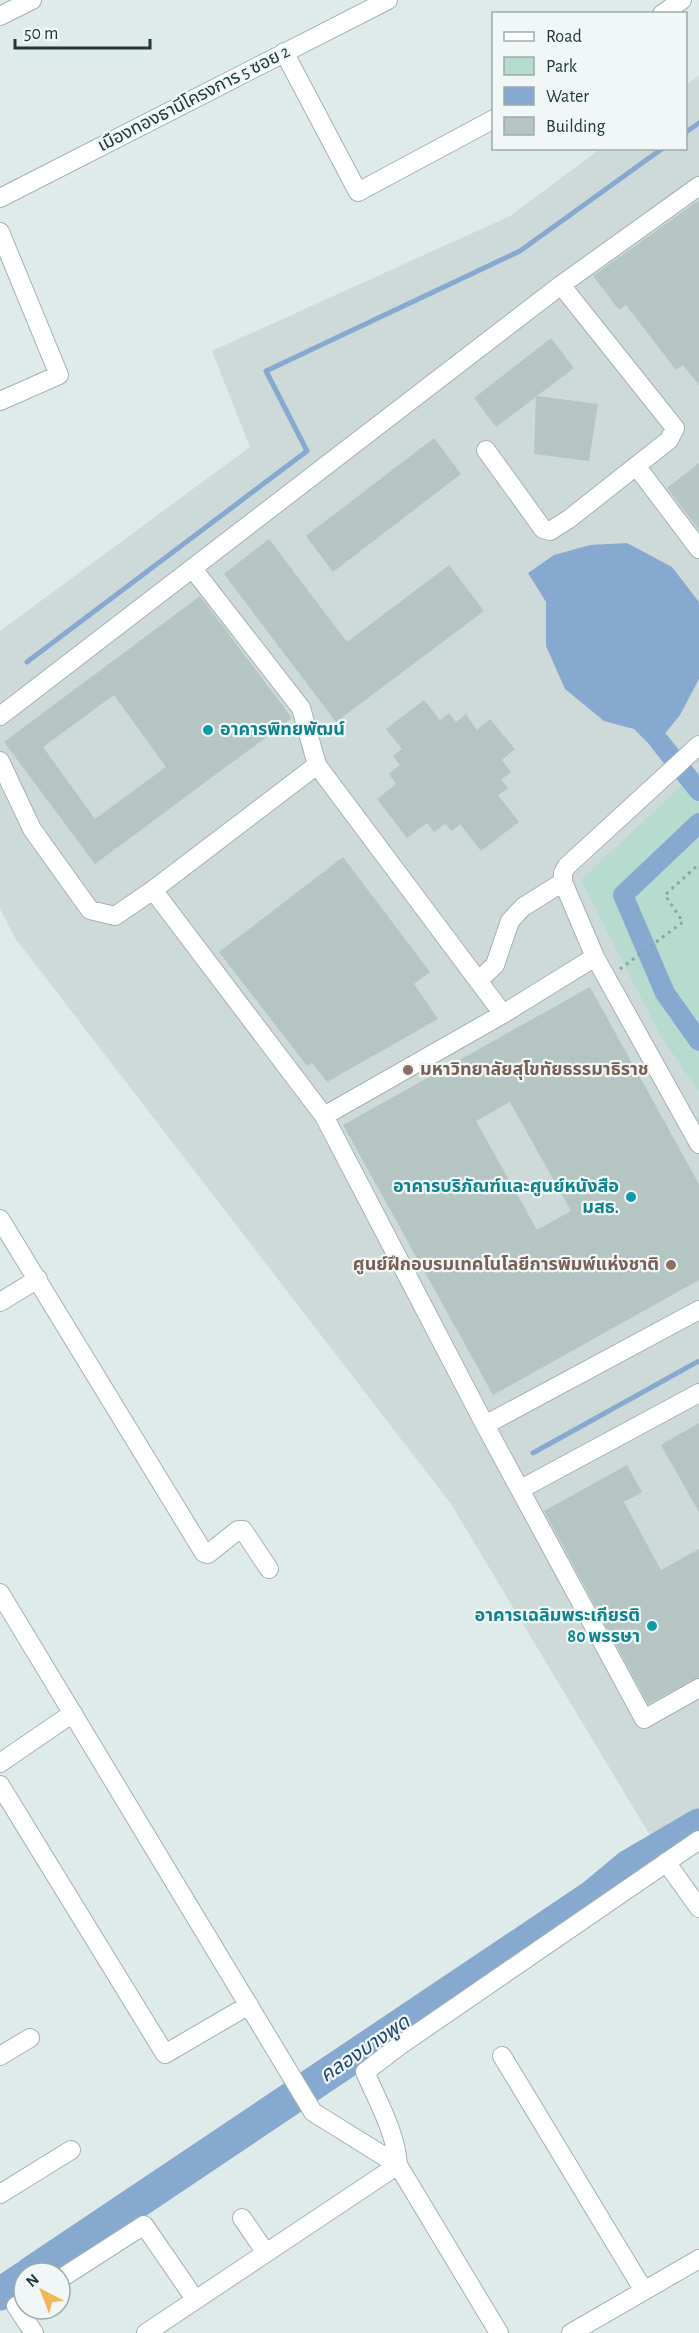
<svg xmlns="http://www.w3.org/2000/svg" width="699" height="2333" font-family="'Alegreya Sans','Noto Sans Thai',sans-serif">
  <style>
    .built { fill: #cedad9 }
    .green { fill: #b8dbcf }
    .water { fill: #88a9cf }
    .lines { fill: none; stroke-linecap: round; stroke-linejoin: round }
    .stream { stroke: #88a9cf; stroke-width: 5 }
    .canal { stroke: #88a9cf; stroke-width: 20 }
    .river { stroke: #88a9cf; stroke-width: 33 }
    .building { fill: #b5c5c4; fill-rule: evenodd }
    .minor-casing { stroke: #a2b1b2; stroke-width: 20 }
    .path { stroke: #80aaad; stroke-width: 3; stroke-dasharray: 3 4.5; stroke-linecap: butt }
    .minor { stroke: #fff; stroke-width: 18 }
    .culture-dot { fill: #0f9aa8; stroke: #f0f7f6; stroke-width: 2 }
    .education-dot { fill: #8d6e63; stroke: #f0f7f6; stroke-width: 2 }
    .labels { text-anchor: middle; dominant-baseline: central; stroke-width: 4.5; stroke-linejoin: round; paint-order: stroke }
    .street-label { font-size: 18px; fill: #21373a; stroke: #f0f7f6 }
    .culture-label { font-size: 18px; font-weight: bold; fill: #0d838f; stroke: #f0f7f6; text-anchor: end }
    .education-label { font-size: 18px; font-weight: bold; fill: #785e54; stroke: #f0f7f6; text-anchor: start }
    .water-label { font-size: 20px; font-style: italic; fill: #1c4474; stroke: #f0f7f6 }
  </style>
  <rect width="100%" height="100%" fill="#dfeaea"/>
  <path class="built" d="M699 75V1815L654 1842 451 1504 15 938 0 909V631L250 447 212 351 510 216 600 149 686 148V85Z"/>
  <path class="green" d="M699 769V1092L660 1035 581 880Z"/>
  <path class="water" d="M627 543 672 567 699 602V679L680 715 659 741 651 746 634 729 604 721 565 689 546 646V602L528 573 554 555 590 545Z"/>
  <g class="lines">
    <path class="stream" d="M686 132 699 123
      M27 662 307 451 266 371 520 251 663 148
      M533 1453 699 1361"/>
    <path class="canal" d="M659 741 699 791
      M699 823 623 895 665 993 699 1041"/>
    <path class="river" d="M31 2273 593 1896 629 1866 699 1825
      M0 2294 24 2278"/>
  </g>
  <path class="building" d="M699 200V385L683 365 676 370 626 305 619 310 593 276Z
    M551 338 574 368 537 396 598 404 589 461 534 454 536 397 496 427 474 398Z
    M434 438 461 474 333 572 306 536Z
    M699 463V530L667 488Z
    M269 539 347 642 449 565 484 611 336 722 224 574Z
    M200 596 292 718 95 864 4 742ZM114 695 166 767 95 819 43 747Z
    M424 700 440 720 449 713 456 722 466 714 477 730 490 719 515 749 502 760 511 772 501 780 508 788 498 795 519 822 481 851 460 824 452 831 445 824 434 832 427 823 407 838 377 799 396 784 389 774 400 765 393 756 402 749 386 729Z
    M343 857 430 972 414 984 438 1019 327 1082 312 1063 307 1066 219 952Z
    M590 987 699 1184V1280L493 1395 343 1125ZM510 1102 571 1211 537 1230 476 1121Z
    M699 1423V1512L661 1445Z
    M627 1465 642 1492 624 1502 661 1570 699 1549V1677L648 1704 544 1511Z"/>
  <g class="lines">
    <g class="minor-casing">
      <path id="minor" d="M662 14 682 0
        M0 16 32 0
        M284 52 358 192 494 119
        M0 198 388 0
        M0 232 59 375 0 401
        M486 450 543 529 550 531 569 519 669 440 675 428 561 285
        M637 467 699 549
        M193 569 301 708 317 765 503 1014
        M0 716 561 285 699 186
        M699 745 567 866 563 873V882L595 957 699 1144
        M0 761 32 829 90 910 115 916 153 890 317 765
        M153 890 324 1116 485 1425 644 1719 699 1688
        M478 981 495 965 510 921 523 907 563 882
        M324 1116 503 1014 595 957
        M0 1219 204 1553 208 1554 238 1530H243L269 1569
        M0 1302 38 1279
        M485 1425 699 1310
        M521 1489 699 1393
        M0 1593 313 2112 398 2165
        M0 1763 73 1713
        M0 1785 165 2054 249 2005
        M666 1862 699 1908
        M0 2056 30 2038
        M502 2056 644 2291
        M398 2165C396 2133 378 2102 365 2072L399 2046 699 1840
        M0 2194 71 2150
        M242 2218 266 2253 398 2165 499 2333
        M60 2279 144 2225 195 2299
        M24 2302 16 2306 34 2333
        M146 2333 266 2253
        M571 2333 699 2259"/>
    </g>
    <path class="path" d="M620 969 683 922 665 895 699 864"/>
    <use href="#minor" class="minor"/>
  </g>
  <g class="culture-dot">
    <circle cx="208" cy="730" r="6"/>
    <circle cx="631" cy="1197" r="6"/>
    <circle cx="652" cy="1626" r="6"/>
  </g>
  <g class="education-dot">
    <circle cx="408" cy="1070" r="6"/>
    <circle cx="671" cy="1265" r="6"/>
  </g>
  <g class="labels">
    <g class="street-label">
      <text transform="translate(194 99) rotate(-27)">เมืองทองธานีโครงการ 5 ซอย 2</text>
    </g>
    <g class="culture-label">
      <text x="220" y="730" text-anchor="start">อาคารพิทยพัฒน์</text>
      <text x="619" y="1187">อาคารบริภัณฑ์และศูนย์หนังสือ<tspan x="619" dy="21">มสธ.</tspan></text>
      <text x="640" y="1616">อาคารเฉลิมพระเกียรติ<tspan x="640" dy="21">80 พรรษา</tspan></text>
    </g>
    <g class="education-label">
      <text x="420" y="1070">มหาวิทยาลัยสุโขทัยธรรมาธิราช</text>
      <text x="659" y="1265" text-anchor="end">ศูนย์ฝึกอบรมเทคโนโลยีการพิมพ์แห่งชาติ</text>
    </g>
    <g class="water-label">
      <text transform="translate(365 2049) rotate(-34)">คลองบางพูด</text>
    </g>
  </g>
  <rect x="492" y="12" width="195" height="138" fill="#f0f7f6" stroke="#9daaab" stroke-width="1.5"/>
  <rect x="504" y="32" width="30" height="9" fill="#ffffff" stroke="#9daaab" stroke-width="1.5"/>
  <text x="546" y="42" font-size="18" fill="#21373a">Road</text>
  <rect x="504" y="57" width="30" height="18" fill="#b8dbcf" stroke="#9daaab" stroke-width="1.5"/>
  <text x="546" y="72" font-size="18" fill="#21373a">Park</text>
  <rect x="504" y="87" width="30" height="18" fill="#88a9cf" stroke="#9daaab" stroke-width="1.5"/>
  <text x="546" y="102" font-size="18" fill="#21373a">Water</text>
  <rect x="504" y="117" width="30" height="18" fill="#b5c5c4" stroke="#9daaab" stroke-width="1.5"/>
  <text x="546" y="132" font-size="18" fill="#21373a">Building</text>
  <g transform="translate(42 2291) rotate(318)"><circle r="28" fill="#f0f7f6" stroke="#9daaab" stroke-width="1.5"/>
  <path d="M0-4.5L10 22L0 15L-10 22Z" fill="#efb758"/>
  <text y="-9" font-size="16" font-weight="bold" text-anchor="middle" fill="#21373a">N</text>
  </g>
  <path d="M15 39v9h135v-9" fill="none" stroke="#21373a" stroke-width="3"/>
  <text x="24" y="39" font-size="18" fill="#21373a" stroke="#f0f7f6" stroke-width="4.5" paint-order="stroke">50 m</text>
</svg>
